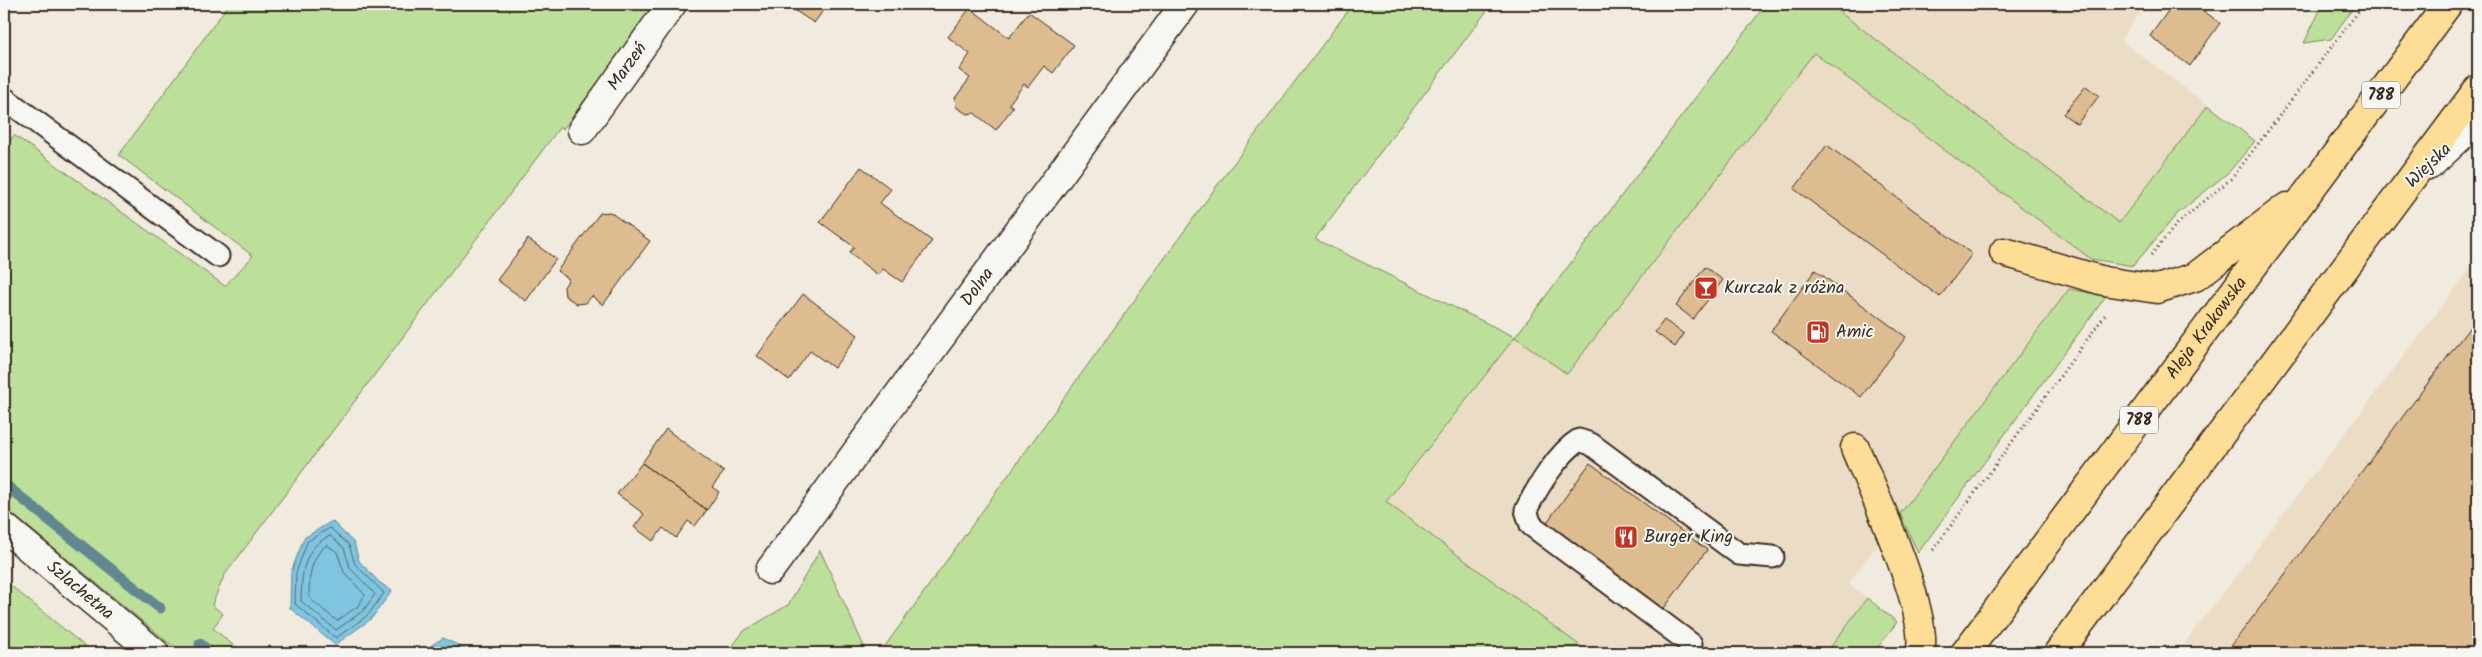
<svg xmlns="http://www.w3.org/2000/svg" width="2482" height="657" font-family="Kalam,sans-serif">
  <style>
    .built { fill: #ebdcc6 }
    .green { fill: #bcdf99; stroke: #7c845c }
    .water { fill: #7fc5e0; stroke: #648792 }
    .lines { fill: none; stroke-linecap: round; stroke-linejoin: round }
    .shore { stroke: #56686c; stroke-width: 1 }
    .stream { stroke: #648792; stroke-width: 11 }
    .building { fill: #ddbc8f; stroke: #3b2a1e }
    .service-casing { stroke: #3b2a1e; stroke-width: 25 }
    .minor-casing { stroke: #3b2a1e; stroke-width: 31 }
    .primary-casing { stroke: #3b2a1e; stroke-width: 31 }
    .path { stroke: #3b2a1e; stroke-width: 3; stroke-dasharray: 1 4; stroke-linecap: butt }
    .service { stroke: #f6f6f2; stroke-width: 21 }
    .minor { stroke: #f6f6f2; stroke-width: 28 }
    .primary { stroke: #fedd96; stroke-width: 28 }
    .labels { text-anchor: middle; dominant-baseline: central; stroke-width: 4; stroke-linejoin: round; paint-order: stroke }
    .shield { fill: #f6f6f2; stroke: #73675e; stroke-width: 1 }
    .shield-label { font-size: 16px; font-weight: bold; fill: #3b2a1e }
    .street-label { font-size: 18px; fill: #3b2a1e; stroke: #f6f6f2 }
    .poi-label { font-size: 18px; fill: #3b2a1e; stroke: #f6f6f2; text-anchor: start }
  </style>
  <rect width="100%" height="100%" fill="#f1eade"/>
  <filter id="ink" filterUnits="userSpaceOnUse"><feTurbulence type="fractalNoise" baseFrequency=".02" numOctaves="2"/><feDisplacementMap in="SourceGraphic" scale="10" xChannelSelector="R" yChannelSelector="G"/><feConvolveMatrix kernelMatrix="1 2 1 2 8 2 1 2 1" color-interpolation-filters="sRGB"/></filter>
  <g filter="url(#ink)">
    <path class="built" d="M1829 4H2147L2120 40 2208 105 2119 223Z
      M1814 53 2091 259 1848 584 1867 598 1826 653H1590L1386 502 1515 337 1567 374Z
      M2478 259V653H2177Z"/>
    <path class="green" d="M229 4H656L563 129 560 127 224 576 212 605 223 614 213 628 242 653H181L4 507V149L14 135 225 286 253 256 119 155Z
      M1353 4H1492L1315 239 1515 337 1766 4H1829L2119 223 2208 105 2255 141 2229 172 2177 214 2133 266 2091 259 1814 53 1567 374 1515 337 1386 502 1590 653H880L1216 187Z
      M2323 4H2356L2331 39 2304 43Z
      M2069 289 2106 296 1918 553 1900 514Z
      M820 550 867 653H727L744 631 788 605Z
      M4 580 93 653H4Z
      M1867 598 1897 622 1874 653H1826Z"/>
    <path class="water" d="M332 521 354 543 359 561 379 582 392 591 371 619 335 645 290 608 291 572 304 538Z
      M443 638 474 653H424L427 648Z"/>
    <g class="lines">
      <path class="shore" d="M330 528 349 545 355 564 384 593 368 615 336 638 295 604 296 573 307 542Z
        M330 536 344 548 350 568 375 594 363 611 336 630 301 601C302 574 302 548 330 536Z
        M327 545 337 552 344 572 365 595 358 606 337 621 309 598C309 579 310 556 327 545Z"/>
      <path class="stream" d="M4 484 160 608
        M200 644 211 653"/>
    </g>
    <path class="building" d="M183 4H200L194 11Z
      M785 4H828L814 23Z
      M2173 4H2194L2220 23 2190 66 2150 36Z
      M970 8 1009 38 1029 12 1074 45 1053 73 1044 66 1028 87 1024 84 1009 104 1013 107 996 130 974 113 967 114 956 107 955 98 970 78 959 70 970 54 948 37Z
      M2086 86 2099 96 2077 124 2063 114Z
      M1827 145 1972 254 1940 297 1794 189Z
      M861 167 891 189 880 203 932 241 902 282 883 269 878 275 849 253 854 247 820 222Z
      M610 212 650 241 603 305 592 296 586 303 577 304 565 296 564 287 569 279 557 271 600 213Z
      M528 239 556 259 526 301 497 280Z
      M1705 267 1723 280 1693 319 1676 306Z
      M1815 270 1906 337 1861 397 1771 331Z
      M803 294 858 335 834 368 810 351 789 380 757 356Z
      M2478 316V653H2226Z
      M1664 320 1684 334 1675 347 1655 332Z
      M666 429 724 472 712 487 719 492 707 510 642 463Z
      M642 463 707 510 695 526 688 521 676 538 663 528 653 541 634 527 644 514 617 494Z
      M1590 463 1707 550 1662 611 1545 525Z"/>
    <g class="lines">
      <g class="service-casing">
        <path id="service" d="M4 98 218 256
          M1691 644 1531 525 1526 510C1537 488 1558 453 1579 440L1591 444 1739 554 1773 557"/>
      </g>
      <g class="minor-casing">
        <g id="minor">
          <path id="s1" d="M582 130 672 4"/>
          <path d="M2430 165 2478 120"/>
          <path id="s2" d="M4 527 155 653"/>
          <path id="s3" d="M770 570 1185 4"/>
        </g>
      </g>
      <g class="primary-casing">
        <g id="primary">
          <path d="M2004 252 2104 281 2157 289 2195 277 2287 207"/>
          <path d="M1855 448C1872 489 1931 615 1920 653"/>
          <path id="s4" d="M1965 653 2448 4"/>
          <path d="M2058 653 2478 89"/>
        </g>
      </g>
      <path class="path" d="M2151 255 2176 225 2233 177 2364 4
        M1933 550 2105 315"/>
      <use href="#service" class="service"/>
      <use href="#minor" class="minor"/>
      <use href="#primary" class="primary"/>
    </g>
  </g>
  <defs>
    <g id="bar-square" transform="scale(1.25)"><rect x="-9" y="-9" width="18" height="18" rx="4" fill="#c8321e" stroke="#f6f6f2"/><path d="M-6-5H6L.8 .8V4.5H3.5V6h-7V4.5H-.8V.8Z" fill="#fff"/></g>
    <g id="fuel-square" transform="scale(1.25)"><rect x="-9" y="-9" width="18" height="18" rx="4" fill="#c8321e" stroke="#f6f6f2"/><path d="M-5.5-6h7V0h2V4h1.3V-2.5L3-4.5l.8-.8L6-3V5H2.5V1h-1V6h-7ZM-4.2-4.7v3.2H.2V-4.7Z" fill="#fff"/></g>
    <g id="restaurant-square" transform="scale(1.25)"><rect x="-9" y="-9" width="18" height="18" rx="4" fill="#c8321e" stroke="#f6f6f2"/><path d="M-5-6h1v4h1v-4h1v4h1v-4h1v5L-1.5 .5V6h-2V.5L-5-1ZM5-6V6H3V1.5H1.5Q1.5-4 5-6Z" fill="#fff"/></g>
  </defs>
  <g fill-rule="evenodd">
    <use href="#bar-square" x="1706" y="288"/>
    <use href="#fuel-square" x="1818" y="332"/>
    <use href="#restaurant-square" x="1626" y="537"/>
  </g>
  <g class="labels">
    <g class="shield">
      <rect x="2362" y="81.5" width="38" height="27" rx="4"/>
      <rect x="2120" y="406.5" width="38" height="27" rx="4"/>
    </g>
    <g class="shield-label">
      <text x="2381" y="95">788</text>
      <text x="2139" y="420">788</text>
    </g>
    <g class="street-label">
      <text stroke="none"><textPath href="#s1" startOffset="78">Marzeń</textPath></text>
      <text transform="translate(2429 166) rotate(-44)">Wiejska</text>
      <text stroke="none"><textPath href="#s3" startOffset="351">Dolna</textPath></text>
      <text stroke="none"><textPath href="#s4" startOffset="405">Aleja Krakowska</textPath></text>
      <text stroke="none"><textPath href="#s2" startOffset="99">Szlachetna</textPath></text>
    </g>
    <g class="poi-label">
      <text x="1724" y="288">Kurczak z różna</text>
      <text x="1836" y="332">Amic</text>
      <text x="1644" y="537">Burger King</text>
    </g>
  </g>
  <rect width="2482" height="657" fill="none" stroke="#f6f6f2" stroke-width="20"/>
  <rect x="10" y="10" width="2462" height="637" fill="none" stroke="#3b2a1e" stroke-width="2" filter="url(#ink)"/>
</svg>
